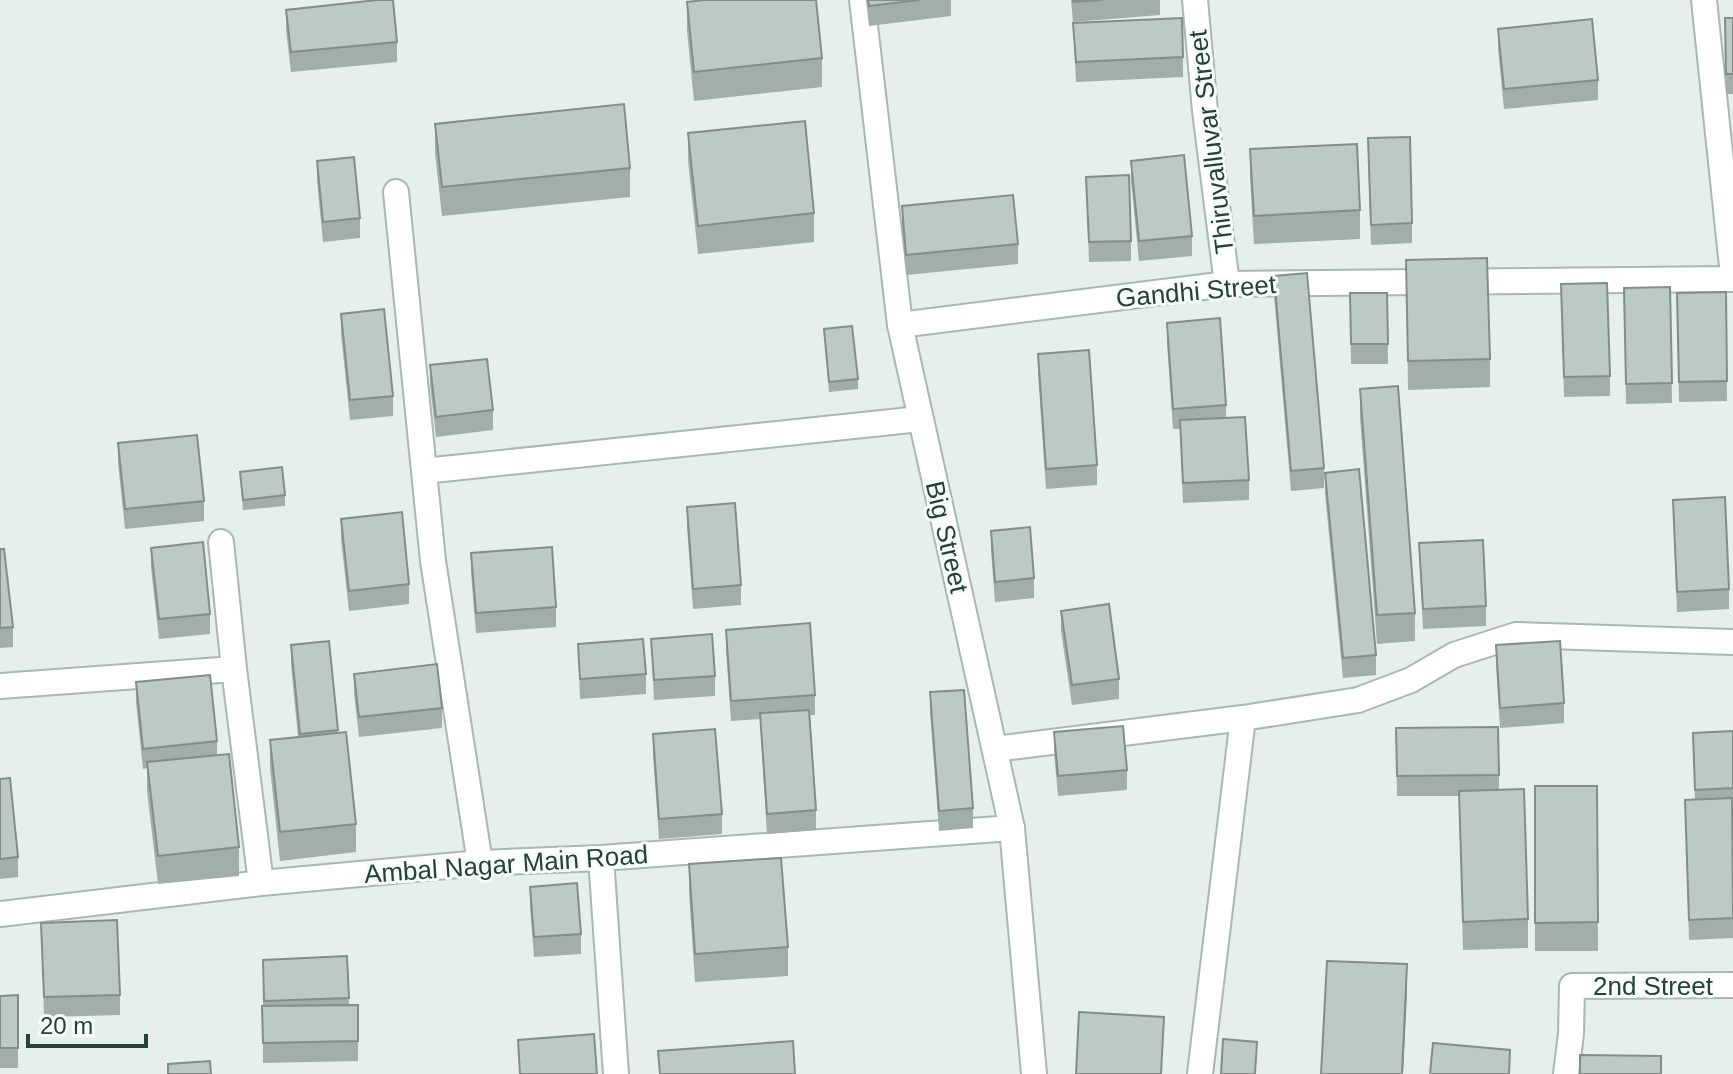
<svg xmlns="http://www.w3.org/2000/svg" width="1733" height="1074" font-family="Arial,sans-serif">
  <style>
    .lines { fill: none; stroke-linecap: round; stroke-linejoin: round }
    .minor-casing { stroke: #a8b8b2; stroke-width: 28 }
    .tertiary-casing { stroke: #a8b8b2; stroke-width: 28 }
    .minor { stroke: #fff; stroke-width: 24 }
    .tertiary { stroke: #fff; stroke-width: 24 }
    .wall { fill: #a1aea9 }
    .shaded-wall { fill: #838d89 }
    .building { fill: #bbcac4; stroke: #838d89; stroke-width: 2 }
    .labels { text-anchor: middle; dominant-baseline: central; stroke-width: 6; stroke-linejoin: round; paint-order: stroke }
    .street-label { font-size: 26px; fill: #24423a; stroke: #f7fbf9 }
  </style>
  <rect width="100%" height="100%" fill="#e6efeb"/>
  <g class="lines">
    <g class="minor-casing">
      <path id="minor" d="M1195 0 1205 111 1227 284
        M1704 0 1733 276
        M396 192 433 561 480 863
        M900 325 1227 284 1733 279
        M424 471 920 419
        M221 542 234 669 261 883
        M0 686 234 669
        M995 749 1243 718 1358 700 1411 680 1454 655 1516 635 1733 642
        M601 858 616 1074
        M0 914 261 883 480 863 601 858 1012 828
        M1200 1074 1243 718
        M1566 1074 1571 1034 1572 986 1733 985"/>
    </g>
    <g class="tertiary-casing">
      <path id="tertiary" d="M862 0 900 325 1012 828 1034 1074"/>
    </g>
    <use href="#minor" class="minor"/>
    <use href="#tertiary" class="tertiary"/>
  </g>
  <path class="wall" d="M866 0H951V16L869 26Z
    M1071 0H1160V15L1073 22Z
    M687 2 822 58V87L694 101 687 31Z
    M286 10 397 42V62L291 72 286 30Z
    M1733 18V94H1726L1725 38Z
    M1073 23 1183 57V77L1076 82Z
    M1498 29 1598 80V100L1504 109 1498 49Z
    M435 124 630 168V197L442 216 435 153Z
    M688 133 814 213V242L698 254 688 161Z
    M1250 149 1360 210V239L1254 244 1250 178Z
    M1368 158 1412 223V243L1371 245Z
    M317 161 360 218V238L323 242 317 181Z
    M1131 161 1192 236V256L1139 261 1131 181Z
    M1086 177 1131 241V261L1089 262Z
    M902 206 1018 244V264L906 275 902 226Z
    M1406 260 1490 359V387L1408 390Z
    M1274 276 1324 468V488L1291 491 1274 296Z
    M1561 284 1610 376V396L1564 397Z
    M1670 287 1672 403 1626 404 1624 288Z
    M1726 292 1727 401 1679 402 1677 293Z
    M1350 293H1387L1388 364H1351Z
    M341 314 393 396V416L350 420 341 334Z
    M1167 323 1226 405V418L1249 480V500L1183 503 1180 429H1173L1167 343Z
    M824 329 858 379V389L829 392Z
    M1038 354 1097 465V485L1046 489 1038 374Z
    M430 365 493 410V430L436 437 430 385Z
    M1360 389 1415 613V641L1377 644 1360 417Z
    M118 443 204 501V521L125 529 118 463Z
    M240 472 285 495V506L243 510Z
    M1325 473 1376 655V675L1343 678 1325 493Z
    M1673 500 1729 589V609L1677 612Z
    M687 507 741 585V605L693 609 687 527Z
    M341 519 409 584V604L349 611 341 539Z
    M991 531 1034 578V598L995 602 991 551Z
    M1419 543 1486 606V626L1423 629Z
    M151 548 210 614V634L159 639 151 568Z
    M0 549 13 627V647L0 648Z
    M471 553 556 607V627L476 633 471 573Z
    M1061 611 1119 679V699L1072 705 1061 631Z
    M726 630 815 695V715H810L816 810V830L767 834 760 719 731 721 726 650Z
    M651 639 715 676V696L654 700Z
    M329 641 338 733 356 824V852L280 861 270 768V740L298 737 291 665V645Z
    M578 644 646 674V694L580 699Z
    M1496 645 1564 703V723L1500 728 1496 665Z
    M354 674 442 708V728L359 737 354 694Z
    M136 682 217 741V755L239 847V876L158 884 147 791V768L143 769 136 702Z
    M930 692 973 808V828L939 831 930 712Z
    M1396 728 1499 775V790L1528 919V948L1463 950 1459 796H1397Z
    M1733 731V938L1689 940 1685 800H1695L1693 733Z
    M1054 732 1127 770V790L1058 796 1054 752Z
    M653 734 722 814V834L659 839 653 754Z
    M0 779 18 857V877L0 879Z
    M1535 786H1597L1598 951H1535Z
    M689 864 788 947V976L695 982 689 893Z
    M530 887 581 934V954L534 957 530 907Z
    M41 923 120 995V1015L44 1017Z
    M347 956 349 1005H358V1061L263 1063V960Z
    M18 995V1068H0V996Z"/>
  <path class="shaded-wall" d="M1407 964V993L1403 1074H1402Z"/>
  <path class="building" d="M377 0H393L397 42 291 52 286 10Z
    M704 0H816L822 58 694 72 687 2Z
    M868 0H919L869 6Z
    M1073 0H1103L1073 2Z
    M1182 18 1183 57 1076 62 1073 23Z
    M1725 18H1733V74H1726Z
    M1592 19 1598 80 1504 89 1498 29Z
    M624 104 630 168 442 187 435 124Z
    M805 121 814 213 698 226 688 133Z
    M1410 137 1412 223 1371 225 1368 138Z
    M1357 144 1360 210 1254 216 1250 149Z
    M1184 155 1192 236 1139 241 1131 161Z
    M354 157 360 218 323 222 317 161Z
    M1129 175 1131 241 1089 242 1086 177Z
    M1013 195 1018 244 906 255 902 206Z
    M1487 258 1490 359 1408 361 1406 260Z
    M1307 273 1324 468 1291 471 1274 276Z
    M1607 283 1610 376 1564 377 1561 284Z
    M1670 287 1672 383 1626 384 1624 288Z
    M1726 292 1727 381 1679 382 1677 293Z
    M1350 293H1387L1388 344H1351Z
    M384 309 393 396 350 400 341 314Z
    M1220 318 1226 405 1173 409 1167 323Z
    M852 326 858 379 829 382 824 329Z
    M1089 350 1097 465 1046 469 1038 354Z
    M487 359 493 410 436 417 430 365Z
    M1398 386 1415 613 1377 615 1360 389Z
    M1245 417 1249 480 1183 483 1180 420Z
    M197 435 204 501 125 509 118 443Z
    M282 467 285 495 243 500 240 472Z
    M1359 469 1376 655 1343 658 1325 473Z
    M1725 497 1729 589 1677 592 1673 500Z
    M735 503 741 585 693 589 687 507Z
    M402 512 409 584 349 591 341 519Z
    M1030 527 1034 578 995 582 991 531Z
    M1483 540 1486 606 1423 609 1419 543Z
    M203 542 210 614 159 619 151 548Z
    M552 547 556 607 476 613 471 553Z
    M0 549H4L13 627 0 628Z
    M1109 604 1119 679 1072 685 1061 611Z
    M810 623 815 695 731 701 726 630Z
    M712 634 715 676 654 680 651 639Z
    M643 639 646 674 580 679 578 644Z
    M329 641 338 730 300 734 291 645Z
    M1560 641 1564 703 1500 708 1496 645Z
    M437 664 442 708 359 717 354 674Z
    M210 675 217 741 143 749 136 682Z
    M964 690 973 808 939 811 930 692Z
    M809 710 816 810 767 814 760 713Z
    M1123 726 1127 770 1058 776 1054 732Z
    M1498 727 1499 775 1397 776 1396 728Z
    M715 729 722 814 659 819 653 734Z
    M1733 731V788L1695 790 1693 733Z
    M346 732 356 824 280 832 270 740Z
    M229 754 239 847 158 856 147 762Z
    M10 778 18 857 0 859V779Z
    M1535 786H1597L1598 922 1535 923Z
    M1524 789 1528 919 1463 922 1459 791Z
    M1732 798 1733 918 1689 920 1685 800Z
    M781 858 788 947 695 954 689 864Z
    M577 883 581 934 534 937 530 887Z
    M117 920 120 995 44 997 41 923Z
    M347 956 349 998 264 1001 263 960Z
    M1327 961 1407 964 1402 1074H1321Z
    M18 995V1048H0V996Z
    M358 1005V1041L263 1043 262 1006Z
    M1079 1012 1164 1017 1161 1074H1076Z
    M594 1034 597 1074H520L518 1040Z
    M1223 1039 1257 1042 1255 1074H1221Z
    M793 1041 795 1074H660L658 1051Z
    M1433 1043 1510 1050 1509 1074H1430Z
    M1580 1055 1661 1056V1074H1580Z
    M210 1061 211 1074H168V1064Z"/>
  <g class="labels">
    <g class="street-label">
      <text transform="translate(1211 142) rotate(-97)">Thiruvalluvar Street</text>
      <text transform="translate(1196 291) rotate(-5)">Gandhi Street</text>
      <text transform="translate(947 537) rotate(77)">Big Street</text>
      <text transform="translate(506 864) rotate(-4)">Ambal Nagar Main Road</text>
      <text x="1653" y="986">2nd Street</text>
    </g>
  </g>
  <path d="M28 1034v12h118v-12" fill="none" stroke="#24423a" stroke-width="4"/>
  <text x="40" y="1034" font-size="24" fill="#24423a" stroke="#f7fbf9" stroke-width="6" paint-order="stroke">20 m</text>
</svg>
